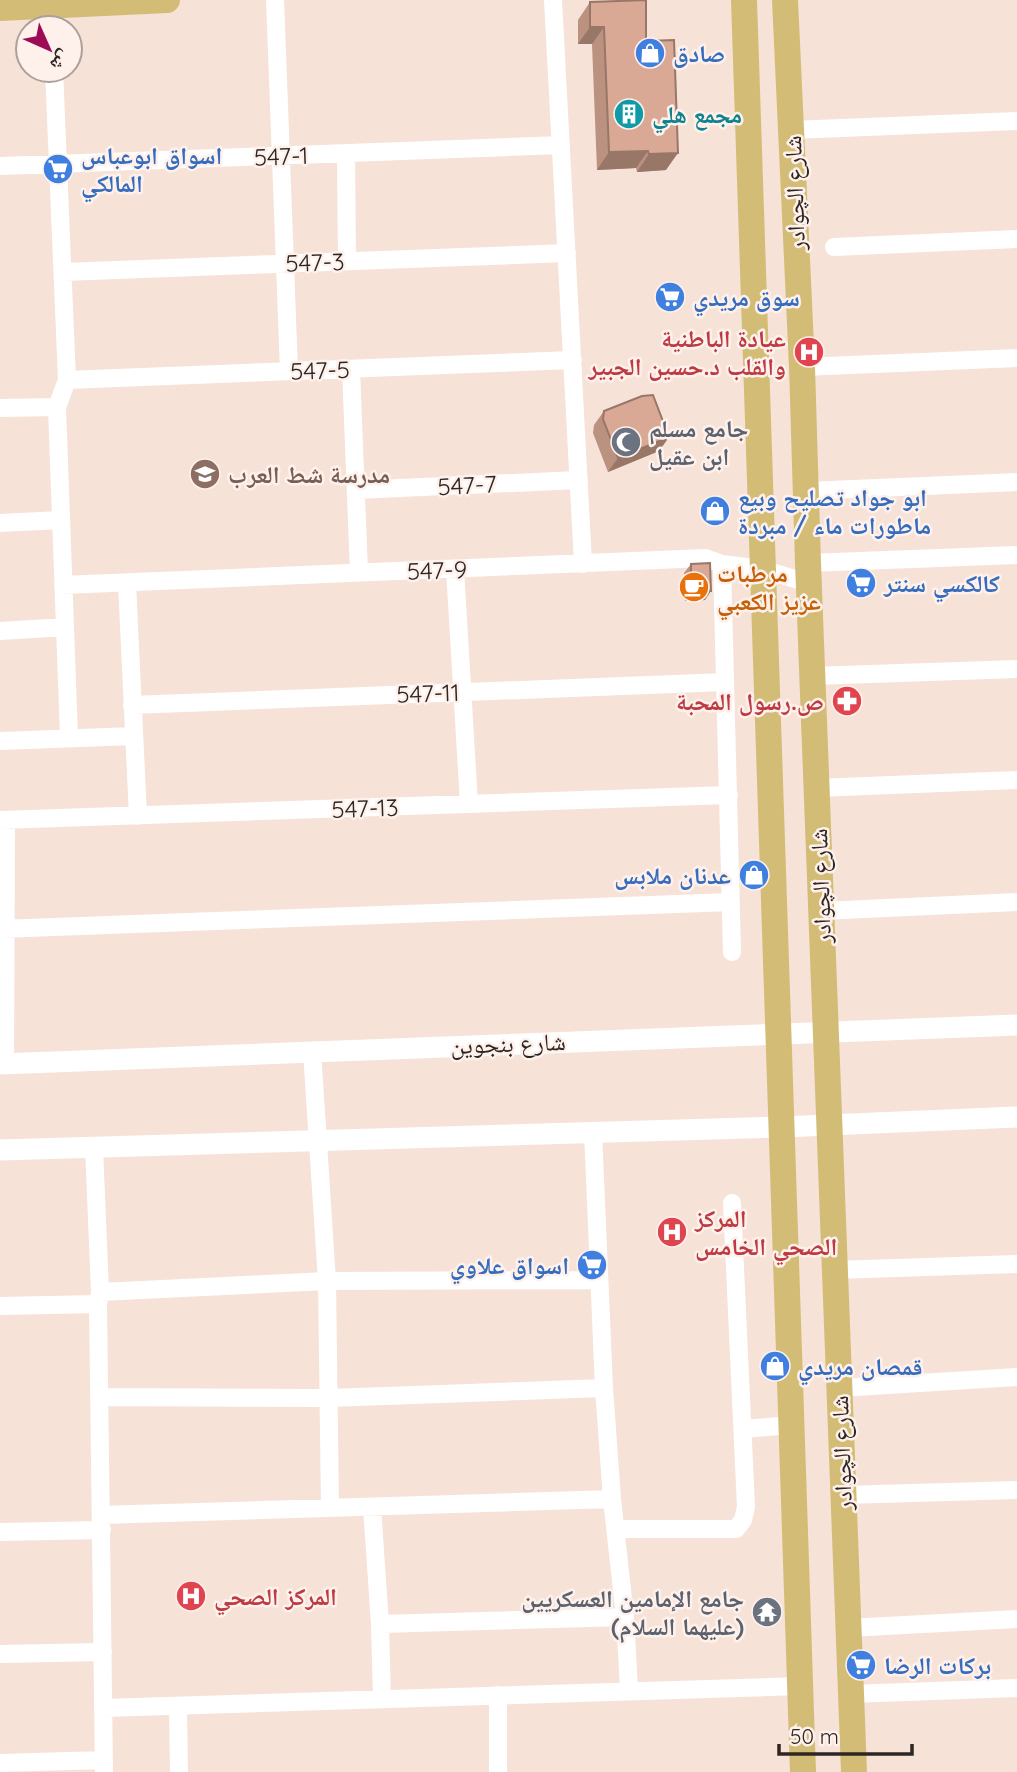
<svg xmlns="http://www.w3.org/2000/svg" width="1017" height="1772" font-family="Quicksand,'Noto Naskh Arabic',sans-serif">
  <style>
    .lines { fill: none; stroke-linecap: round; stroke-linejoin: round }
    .minor { stroke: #fff; stroke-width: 18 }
    .tertiary { stroke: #fff; stroke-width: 21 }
    .primary { stroke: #d3bd76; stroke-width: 26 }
    .wall { fill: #bb9180 }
    .shaded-wall { fill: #987668 }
    .building { fill: #d9a995; stroke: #987668; stroke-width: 2 }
    .labels { text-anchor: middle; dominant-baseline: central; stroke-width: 5; stroke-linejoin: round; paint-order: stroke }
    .shop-label { font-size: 24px; font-weight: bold; fill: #366cbe; stroke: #fef1eb; text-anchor: start }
    .culture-label { font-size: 24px; font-weight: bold; fill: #0d838f; stroke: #fef1eb; text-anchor: start }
    .street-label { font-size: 24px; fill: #2e2622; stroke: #fef1eb }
    .health-label { font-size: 24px; font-weight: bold; fill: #be3a42; stroke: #fef1eb; text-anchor: end }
    .worship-label { font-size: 24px; font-weight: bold; fill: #5b616d; stroke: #fef1eb; text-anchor: start }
    .education-label { font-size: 24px; font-weight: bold; fill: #785e54; stroke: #fef1eb; text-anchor: start }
    .food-label { font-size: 24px; font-weight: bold; fill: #c56008; stroke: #fef1eb; text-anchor: start }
  </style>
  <rect width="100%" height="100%" fill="#f7e2d8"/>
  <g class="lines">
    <path class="minor" d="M275 0 289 371
      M553 0 583 564
      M51 6 52 28
      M54 70 67 380 57 407 69 737
      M791 130 1017 121
      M346 153 347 261
      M0 166 561 145
      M834 247 1017 239
      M63 272 567 253
      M802 367 1017 358
      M351 369 359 573
      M67 380 573 360
      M0 408 57 407
      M356 490 579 480
      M807 491 1017 482
      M0 523 61 520
      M808 563 1017 555
      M722 564 732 952
      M455 569 469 804
      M127 583 138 816
      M63 585 705 558 722 564 762 569 808 583
      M0 631 65 627
      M812 676 1017 669
      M132 705 725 682
      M0 741 133 736
      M816 788 1017 780
      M0 820 729 795
      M821 911 1017 902
      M0 929 731 902
      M312 1051 327 1281 330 1508
      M5 1063 6 820
      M593 1132 604 1388 612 1499 625 1617 629 1690
      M94 1147 100 1292 98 1304 104 1772
      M835 1270 1017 1264
      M100 1292 327 1281 599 1280
      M0 1306 98 1304
      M839 1388 1017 1377
      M101 1397 329 1398 604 1388
      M743 1429 791 1425
      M843 1495 1017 1490
      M372 1507 380 1624 382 1699
      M101 1515 612 1499
      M617 1529H736L743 1520 746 1507 732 1203
      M0 1532 102 1530
      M380 1624 625 1617
      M848 1628 1017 1619
      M0 1654 103 1652
      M851 1694 1017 1688
      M498 1695V1772
      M178 1706 179 1772
      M103 1708 800 1686
      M0 1763 104 1760"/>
    <path class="tertiary" d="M0 1064 1017 1025
      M0 1150 781 1127 1017 1117"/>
    <path class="primary" d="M744 0 803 1772
      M785 0 802 367 808 563 854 1772
      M0 8 167 0"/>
  </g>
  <path class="wall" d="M590 2 646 41 666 170 637 172 636 168 597 170 592 44H578V20Z
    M604 411 669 437 659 451 608 472 593 433 594 425Z
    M691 564 705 600 685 601 684 573Z"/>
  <path class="shaded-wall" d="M590 27H604L592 44H578Z
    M648 151 636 168 597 170 609 152Z
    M678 153 666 170 637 172 649 154Z
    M669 437 659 451 608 472 618 458Z
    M691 591H711L705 600 685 601Z"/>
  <path class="building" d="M646 0V41L674 40 678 153 649 154 648 151 609 152 604 27H590V2Z
    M653 395 669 437 618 458 603 419 604 411 642 396Z
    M710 563 711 591H691V564Z"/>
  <defs>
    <g id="shop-disc" transform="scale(1.575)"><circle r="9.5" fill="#3f7fe0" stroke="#fef1eb"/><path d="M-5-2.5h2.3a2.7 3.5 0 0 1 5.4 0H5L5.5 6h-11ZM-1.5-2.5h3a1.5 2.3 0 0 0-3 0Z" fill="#fff"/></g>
    <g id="building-disc" transform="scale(1.575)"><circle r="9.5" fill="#0f9aa8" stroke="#fef1eb"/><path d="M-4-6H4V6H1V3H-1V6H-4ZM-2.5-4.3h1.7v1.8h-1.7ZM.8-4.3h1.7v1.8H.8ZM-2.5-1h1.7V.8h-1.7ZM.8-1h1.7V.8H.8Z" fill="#fff"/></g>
    <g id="supermarket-disc" transform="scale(1.575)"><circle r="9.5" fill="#3f7fe0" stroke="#fef1eb"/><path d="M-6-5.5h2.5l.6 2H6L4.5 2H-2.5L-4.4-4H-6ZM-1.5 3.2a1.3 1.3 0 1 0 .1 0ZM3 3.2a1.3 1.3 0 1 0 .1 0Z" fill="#fff"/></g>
    <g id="hospital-disc" transform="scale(1.575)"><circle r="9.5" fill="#e0444e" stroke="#fef1eb"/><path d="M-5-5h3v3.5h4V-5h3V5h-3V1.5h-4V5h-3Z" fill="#fff"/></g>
    <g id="mosque-disc" transform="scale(1.575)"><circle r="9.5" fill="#6b7280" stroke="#fef1eb"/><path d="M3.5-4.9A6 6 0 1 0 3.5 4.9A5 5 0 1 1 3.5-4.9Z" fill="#fff"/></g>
    <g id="school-disc" transform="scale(1.575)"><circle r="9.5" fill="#8d6e63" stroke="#fef1eb"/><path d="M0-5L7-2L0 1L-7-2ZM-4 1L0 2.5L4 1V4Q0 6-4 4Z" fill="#fff"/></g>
    <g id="cafe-disc" transform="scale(1.575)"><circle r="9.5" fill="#e8710a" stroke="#fef1eb"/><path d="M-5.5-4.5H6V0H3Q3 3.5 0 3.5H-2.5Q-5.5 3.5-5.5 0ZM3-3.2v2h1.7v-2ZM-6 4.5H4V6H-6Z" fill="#fff"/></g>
    <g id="pharmacy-disc" transform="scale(1.575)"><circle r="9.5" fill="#e0444e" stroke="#fef1eb"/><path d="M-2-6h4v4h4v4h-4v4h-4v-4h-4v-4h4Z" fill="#fff"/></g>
    <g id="temple-disc" transform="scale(1.575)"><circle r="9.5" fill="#6b7280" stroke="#fef1eb"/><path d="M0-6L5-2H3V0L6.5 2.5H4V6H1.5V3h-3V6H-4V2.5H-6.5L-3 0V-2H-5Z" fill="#fff"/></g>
  </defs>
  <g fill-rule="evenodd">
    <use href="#shop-disc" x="650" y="53"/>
    <use href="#building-disc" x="629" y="114"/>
    <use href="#supermarket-disc" x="58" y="169"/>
    <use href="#supermarket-disc" x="670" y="297"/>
    <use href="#hospital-disc" x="809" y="352"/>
    <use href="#mosque-disc" x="626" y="442"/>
    <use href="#school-disc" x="205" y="474"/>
    <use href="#shop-disc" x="715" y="511"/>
    <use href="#supermarket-disc" x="861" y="583"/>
    <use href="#cafe-disc" x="694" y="587"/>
    <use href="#pharmacy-disc" x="847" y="701"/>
    <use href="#shop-disc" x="754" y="875"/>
    <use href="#hospital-disc" x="672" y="1232"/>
    <use href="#supermarket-disc" x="592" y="1265"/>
    <use href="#shop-disc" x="775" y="1366"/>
    <use href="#hospital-disc" x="191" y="1596"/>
    <use href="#temple-disc" x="767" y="1612"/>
    <use href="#supermarket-disc" x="861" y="1665"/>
  </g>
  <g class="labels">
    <g class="shop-label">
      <text x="673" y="53">صادق</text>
      <text x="81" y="155">اسواق ابوعباس<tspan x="81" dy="28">المالكي</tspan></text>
      <text x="693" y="297">سوق مريدي</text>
      <text x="738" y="497">ابو جواد تصليح وبيع<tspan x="738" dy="28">ماطورات ماء / مبردة</tspan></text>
      <text x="884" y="583">كالكسي سنتر</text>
      <text x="731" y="875" text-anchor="end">عدنان ملابس</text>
      <text x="569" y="1265" text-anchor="end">اسواق علاوي</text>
      <text x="798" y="1366">قمصان مريدي</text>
      <text x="884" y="1665">بركات الرضا</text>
    </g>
    <g class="culture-label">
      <text x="652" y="114">مجمع هلي</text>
    </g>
    <g class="street-label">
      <text transform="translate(281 156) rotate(-2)">547-1</text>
      <text transform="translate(794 193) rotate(-92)">شارع الچوادر</text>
      <text transform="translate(315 262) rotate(-2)">547-3</text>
      <text transform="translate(320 370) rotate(-2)">547-5</text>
      <text transform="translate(467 485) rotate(-3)">547-7</text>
      <text transform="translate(437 570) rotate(-2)">547-9</text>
      <text transform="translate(428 693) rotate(-2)">547-11</text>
      <text transform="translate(365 808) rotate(-2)">547-13</text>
      <text transform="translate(820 886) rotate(-92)">شارع الچوادر</text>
      <text transform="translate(508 1043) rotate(-2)">شارع بنجوين</text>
      <text transform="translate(841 1453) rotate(-92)">شارع الچوادر</text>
    </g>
    <g class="health-label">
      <text x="786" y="338">عيادة الباطنية<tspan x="786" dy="28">والقلب د.حسين الجبير</tspan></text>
      <text x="824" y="701">ص.رسول المحبة</text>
      <text x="695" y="1218" text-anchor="start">المركز<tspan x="695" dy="28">الصحي الخامس</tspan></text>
      <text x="214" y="1596" text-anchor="start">المركز الصحي</text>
    </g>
    <g class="worship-label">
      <text x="649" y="428">جامع مسلم<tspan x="649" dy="28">ابن عقيل</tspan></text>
      <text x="744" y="1598" text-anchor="end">جامع الإمامين العسكريين<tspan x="744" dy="28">(عليهما السلام)</tspan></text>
    </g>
    <g class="education-label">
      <text x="228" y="474">مدرسة شط العرب</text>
    </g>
    <g class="food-label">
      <text x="717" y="573">مرطبات<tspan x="717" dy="28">عزيز الكعبي</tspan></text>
    </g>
  </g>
  <g transform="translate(49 49) rotate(135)"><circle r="33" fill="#fef1eb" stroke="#aba09b" stroke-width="2"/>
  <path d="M0-5L12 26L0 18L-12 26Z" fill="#9d0b57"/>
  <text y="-10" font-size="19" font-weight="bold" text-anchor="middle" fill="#2e2622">ش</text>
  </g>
  <path d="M779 1744v10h133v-10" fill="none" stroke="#2e2622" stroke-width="3.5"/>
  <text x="790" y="1744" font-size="21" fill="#2e2622" stroke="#fef1eb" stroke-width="5" paint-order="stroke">50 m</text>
</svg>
